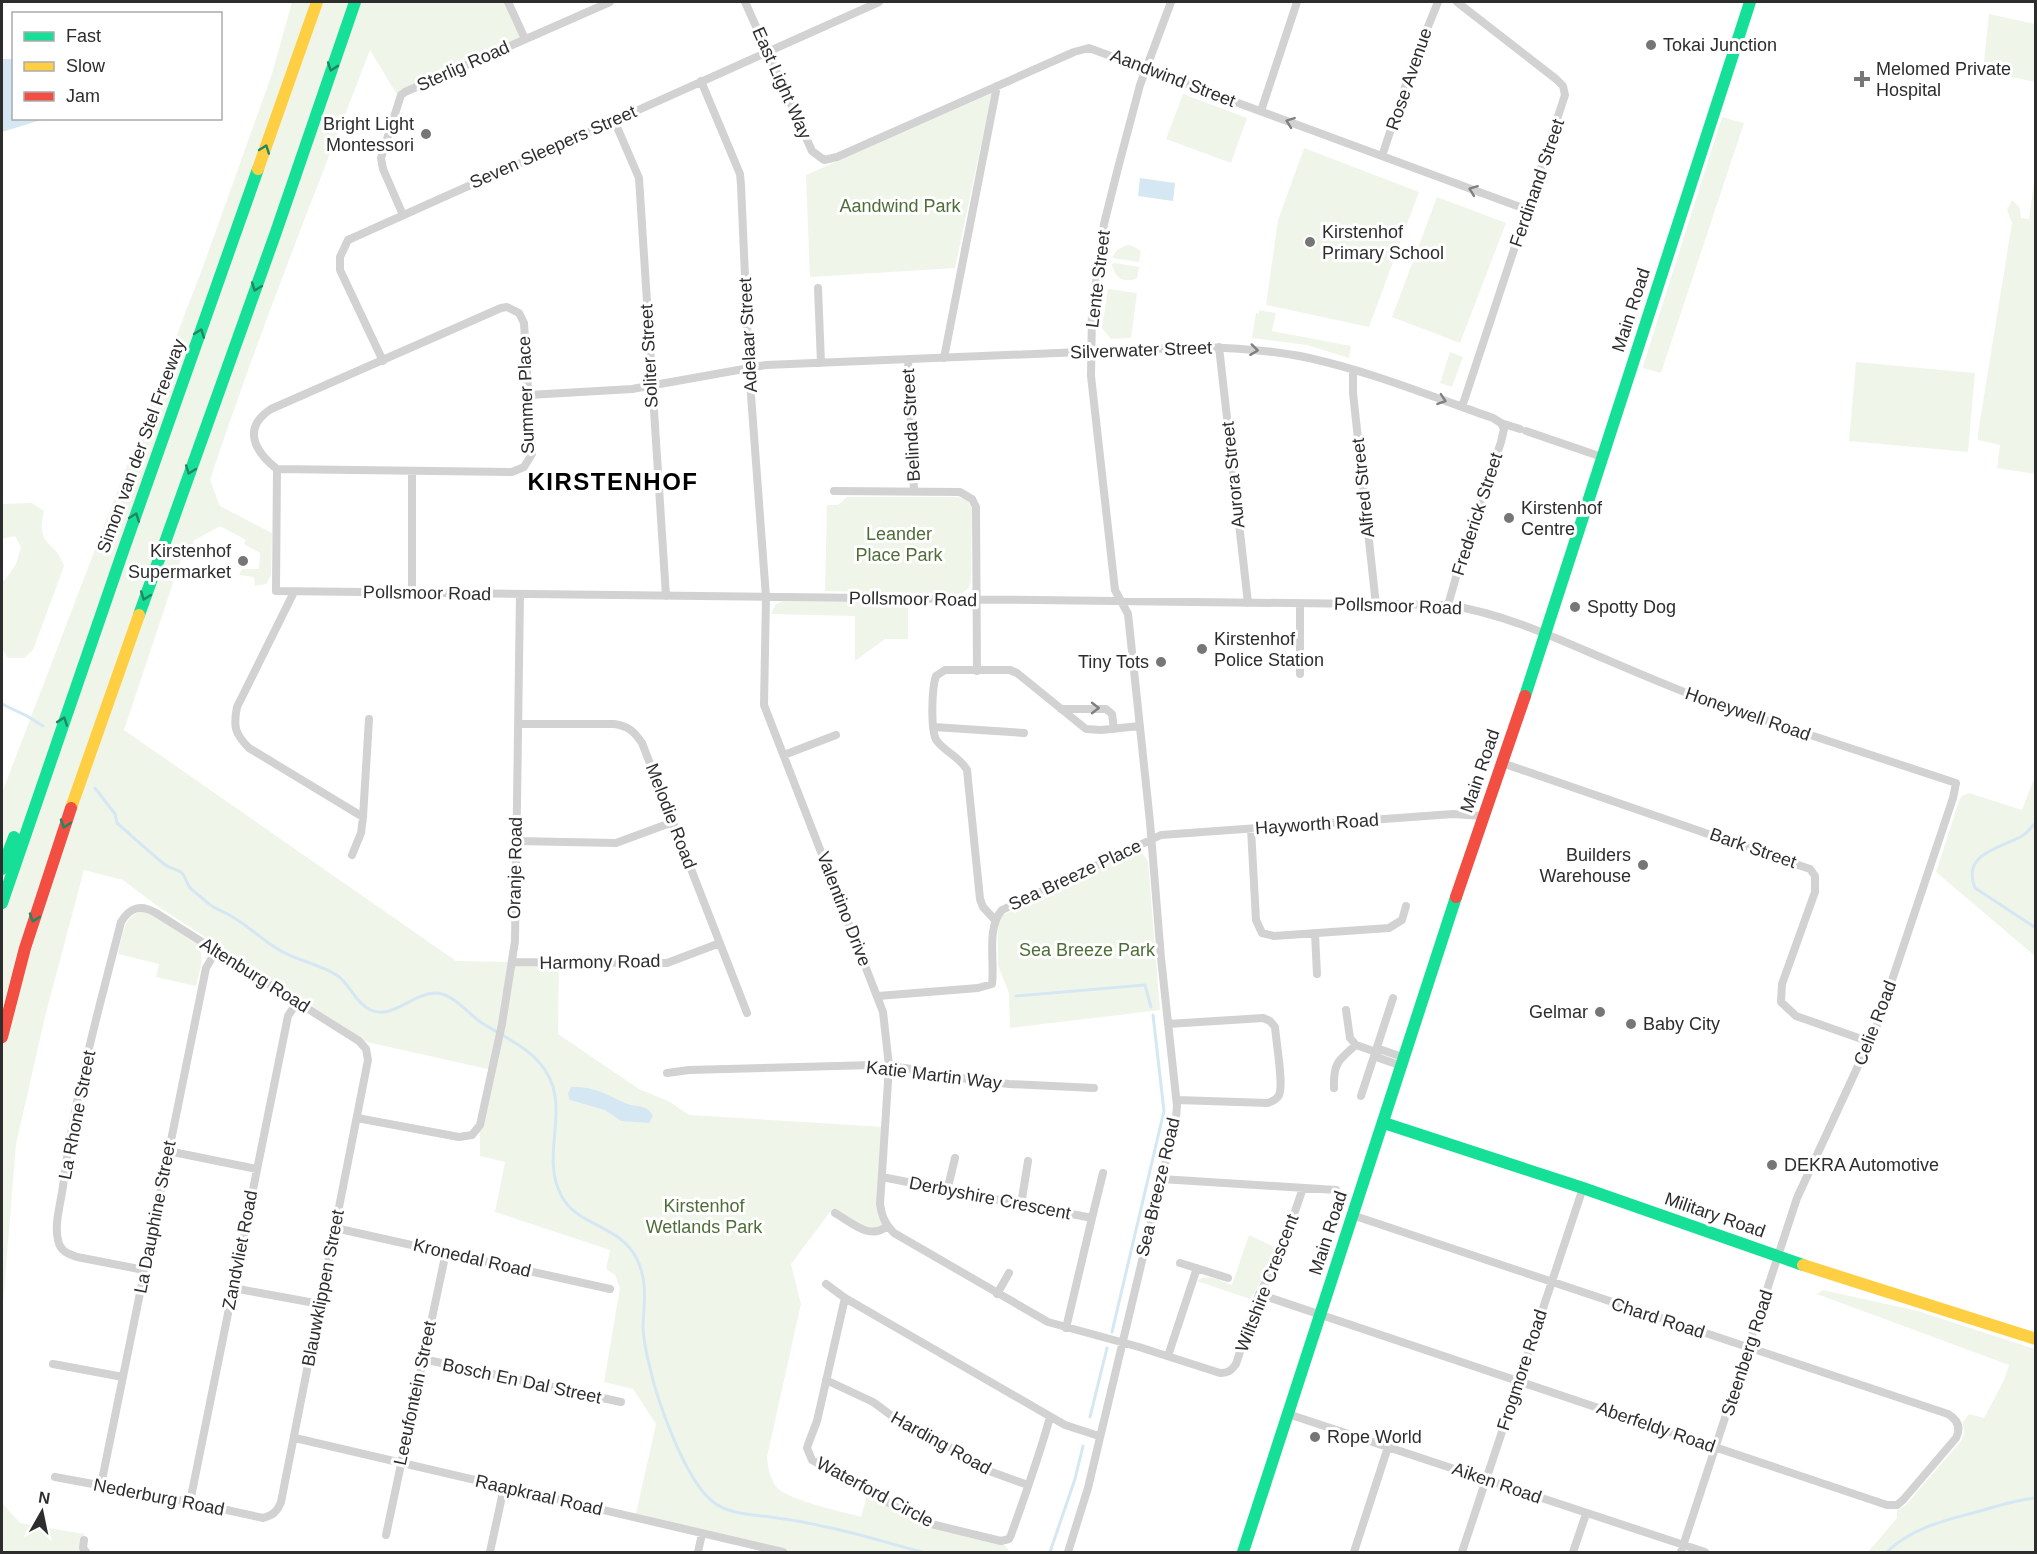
<svg xmlns="http://www.w3.org/2000/svg" width="2037" height="1554" font-family="Arial,sans-serif">
  <style>
    .green { fill: #f0f5ea }
    .water { fill: #d5e7f3 }
    .lines { fill: none; stroke-linecap: round; stroke-linejoin: round }
    .stream { stroke: #d5e7f3; stroke-width: 3 }
    .street { stroke: #d2d2d2; stroke-width: 8 }
    .fast { stroke: #16e098; stroke-width: 12 }
    .slow { stroke: #ffcf43; stroke-width: 12 }
    .jam { stroke: #f24e42; stroke-width: 12 }
    .oneway { stroke: #228662 }
    .oneway2 { stroke: #808080 }
    .poi-dot { fill: #767676; stroke: #fff; stroke-width: 2 }
    .labels { text-anchor: middle; dominant-baseline: central; stroke-width: 6; stroke-linejoin: round; paint-order: stroke }
    .poi-label { font-size: 18px; fill: #2d2d2d; stroke: #fff; text-anchor: start }
    .street-label { font-size: 18px; fill: #2d2d2d; stroke: #fff }
    .park-label { font-size: 18px; fill: #4f6d37; stroke: #fff }
    .district-label { font-size: 24px; font-weight: bold; letter-spacing: 1.5px; fill: #000; stroke: #fff }
  </style>
  <rect width="100%" height="100%" fill="#fff"/>
  <path class="green" d="M292 2H508L525 39 401 95 396 93 370 50C315 193 258 335 210 480L220 506 272 533 271 575 266 584 255 586 254 577 239 575 242 569H259L260 553 244 544 246 540 220 526 193 541 197 549 193 558 183 553 124 730 456 961 559 963 558 1034 639 1089 670 1102 689 1115 886 1127 880 1204 887 1226 876 1233 835 1213 830 1212 791 1264 801 1304 767 1457C768 1469 771 1484 781 1491 798 1502 840 1511 861 1517L868 1492 923 1522 1001 1541 1010 1552H784L635 1518 656 1424 633 1389 604 1382 620 1288 615 1275 606 1269 610 1250 495 1212 505 1162 480 1156V1125L492 1070 367 1042 156 905 123 880 84 870 46 1013 16 1144 2 1317V1396V793L204 264 272 74Z
    M1989 14 2035 24V82L1983 71Z
    M992 93 955 268 810 277 806 175Z
    M1183 94 1247 118 1231 163 1166 139Z
    M1722 117 1744 123 1661 373 1643 368V366Z
    M1304 148 1419 192 1369 327 1266 305 1278 220Z
    M2035 175V474L1997 468 2000 445 1978 440V433L2012 223 2007 210 2012 200 2020 208 2021 218 2029 219Z
    M1437 197 1506 223 1460 343 1392 317Z
    M1127 245 1133 246 1141 251 1139 262 1112 258 1117 250Z
    M1115 263 1139 267 1137 278C1125 284 1114 278 1112 264Z
    M1108 289 1137 293 1131 338 1111 339 1102 328Z
    M1259 310 1276 313 1272 331 1351 346 1349 358 1307 345 1252 338 1256 313 1259 314Z
    M1450 352 1463 357 1452 387 1440 383Z
    M1856 362 1975 373 1968 452 1849 441Z
    M847 497H958L967 500 972 509 971 581 969 588 961 594 825 591 827 505H838Z
    M32 503 44 511C35 547 55 539 64 566L33 650 24 658H8L2 649V581L5 580 16 564 21 547 15 536 2 539V504Z
    M783 601 908 602V639H885L855 661V616L771 614 775 605Z
    M2035 776V956L1936 872 1959 801 1962 796 1969 793 2022 810Z
    M1132 852H1141L1148 861 1160 1010 1010 1028 1009 993 998 966V924L1003 915Z
    M139 912H147L197 944C206 956 199 972 196 986L156 977 159 964 118 954C122 939 123 917 139 912Z
    M1249 1235 1277 1248 1272 1263 1250 1299 1197 1281C1207 1272 1221 1281 1232 1285Z
    M1823 1290 1918 1311 2035 1349V1552H1868L1897 1518V1510L1905 1506 1961 1441 1964 1433 1963 1422 1969 1414 1984 1418 2004 1380 2009 1365 1817 1294Z
    M2 1503 20 1523 84 1534 83 1548 86 1552H2Z"/>
  <path class="water" d="M2 59H13L14 118 44 119 2 132Z
    M1140 178 1175 183 1173 201 1138 196Z
    M571 1087C593 1086 606 1094 625 1103 635 1108 647 1103 653 1116L649 1123 621 1121 605 1110 570 1100 568 1094Z"/>
  <g class="lines">
    <path class="stream" d="M2 704 27 716 43 726
      M95 788 115 814 117 823C133 837 148 851 164 864 169 868 176 869 181 872 185 876 187 883 190 888 196 893 203 899 209 904 217 910 227 913 236 919 250 928 262 939 276 948 295 961 319 963 338 976 350 985 354 1000 367 1008 391 1023 411 993 436 993 454 994 468 1014 482 1023 501 1035 523 1045 538 1061 577 1103 537 1152 562 1197 579 1227 619 1224 637 1259 648 1282 644 1302 643 1326 643 1340 647 1355 650 1368 658 1403 685 1479 712 1501 730 1516 756 1514 777 1518 794 1520 810 1523 826 1527 858 1533 890 1544 922 1552
      M2036 822C2031 827 2028 833 2022 836 2001 848 1961 853 1975 888L2036 928
      M1016 996 1145 985 1151 1007
      M1112 1332 1164 1111 1153 1015
      M1090 1417 1107 1348
      M1050 1552 1075 1479 1083 1446
      M1887 1552C1912 1527 1947 1520 1980 1511 1998 1506 2017 1499 2036 1498"/>
    <path class="street" d="M508 2 525 39
      M745 2 812 151 824 160 837 157 1074 52 1089 48 1528 210
      M1457 2 1556 79 1563 86 1565 95 1462 407
      M701 81 740 174 741 185 749 368 766 597 764 705 883 1012 889 1066 880 1204C882 1217 885 1224 894 1233L1048 1322 1139 1347 1220 1373C1228 1373 1231 1371 1236 1364L1259 1294 1278 1261 1303 1188
      M1261 111 1297 2
      M614 120 639 178 666 596
      M1382 156 1412 66 1438 2
      M403 215 383 169 381 158 401 95 405 92 610 2
      M818 288 821 363
      M507 307 519 313 524 323 532 454 524 467 512 472 277 469C254 451 242 428 271 409L501 308Z
      M1219 347 1248 603
      M944 358 997 86
      M908 359 914 491
      M383 361 340 270V257L348 240 879 2
      M1353 370V393L1376 605
      M529 395 632 389 766 365 1200 347C1237 348 1273 350 1309 358 1372 372 1433 397 1493 418L1501 423 1520 429
      M1526 431 1602 457
      M277 469 276 591 1448 605C1499 613 1545 633 1591 653 1631 670 1670 687 1710 702L1956 783 1953 798 1877 1025 1797 1198 1681 1552
      M834 491 960 492 972 499 976 507 977 671
      M294 592 237 707C233 727 235 734 249 748L363 817
      M412 593V471
      M1300 604V674
      M1448 605 1456 577 1501 442 1504 429 1501 423
      M1061 709H1106L1112 714 1114 729
      M518 724H614C628 726 634 731 642 743L747 1013
      M934 727 1024 733
      M784 755 836 735
      M1502 763 1810 869 1815 876V892L1782 984 1781 1002 1796 1016 1870 1042
      M1251 829 1256 920 1262 933 1274 936 1389 928 1402 920 1406 906
      M516 841 616 843 673 822
      M352 855 361 833 363 817 369 719
      M995 920 983 907 980 899 967 770C960 757 945 752 937 741 930 732 932 687 936 676L945 670H1010L1017 673 1086 729 1101 730 1140 726
      M1315 934 1317 974
      M513 962 667 963 720 943
      M878 996 978 988 992 984C995 961 986 928 1002 910L1161 835 1453 814 1483 816
      M1346 1010 1350 1038 1356 1045
      M1168 1024 1263 1018 1270 1021 1275 1027C1276 1041 1284 1086 1279 1095 1277 1100 1272 1101 1268 1103L1177 1100
      M1376 1052 1379 1058 1402 1066
      M667 1073 689 1070 873 1065 905 1068 973 1080 1009 1084 1094 1088
      M1334 1088C1333 1064 1338 1060 1356 1045L1376 1052 1382 1050 1405 1058
      M1361 1096 1393 998
      M357 1118 459 1137 472 1135 480 1125 502 1024 515 941 520 594
      M168 1151 257 1169
      M882 1177 1092 1218 1066 1328
      M1161 1179 1336 1190
      M947 1191 955 1158
      M1021 1205 1028 1161
      M835 1213C851 1222 870 1241 887 1226
      M1092 1218 1103 1173
      M335 1228 610 1289
      M1180 1263 1228 1278
      M826 1284 845 1298 1065 1425 1099 1436
      M233 1288 320 1304
      M997 1294 1009 1273
      M1259 1294 1887 1505H1897L1903 1500 1956 1438C1961 1428 1958 1420 1948 1414L1352 1215
      M845 1298 817 1421 809 1442 807 1448 812 1460 923 1522 1001 1541 1009 1539 1011 1535C1025 1496 1039 1457 1050 1417
      M1168 1356 1197 1268
      M423 1359 621 1402
      M53 1364 123 1377
      M826 1380 873 1402 903 1424 946 1445 989 1471 1028 1485
      M1288 1414 1705 1552
      M295 1438 783 1552
      M55 1477 190 1502 263 1518C273 1515 277 1512 281 1502L368 1060 366 1049 359 1041 156 913C141 904 130 907 121 922 99 1009 74 1096 63 1186 61 1202 54 1224 58 1240 60 1251 68 1254 77 1257L144 1270
      M101 1485 206 968 216 951
      M190 1502 288 1016 297 1002
      M386 1535 446 1252
      M84 1540 83 1548 86 1552
      M490 1552 504 1487
      M698 1552 702 1534
      M1068 1552 1088 1488 1176 1118 1177 1106 1161 958 1150 822 1128 614 1115 590 1091 376 1092 311 1104 224 1118 168 1140 85 1171 2
      M1354 1552 1388 1447
      M1462 1552 1583 1188
      M1573 1552 1586 1514"/>
    <path class="fast" d="M139 615 276 232 355 2
      M1525 696 1750 2
      M2 869 14 837
      M2 903 122 554 258 169
      M1384 1123 1583 1188 1803 1265
      M1243 1552 1456 897"/>
    <path class="slow" d="M258 169 317 2
      M71 808 139 615
      M1803 1265 2036 1339"/>
    <path class="jam" d="M1456 897 1525 696
      M2 1037 25 948 71 808"/>
  </g>
  <defs><path id="oneway-chevron" d="M-2-3.5L2.5 0L-2 3.5" fill="none" stroke-width="1.6" stroke-linecap="round" stroke-linejoin="round" transform="scale(1.5)"/></defs>
  <g class="oneway">
    <use href="#oneway-chevron" transform="translate(332 67) rotate(109)"/>
    <use href="#oneway-chevron" transform="translate(265 149) rotate(-70)"/>
    <use href="#oneway-chevron" transform="translate(256 287) rotate(110)"/>
    <use href="#oneway-chevron" transform="translate(200 333) rotate(-70)"/>
    <use href="#oneway-chevron" transform="translate(190 470) rotate(110)"/>
    <use href="#oneway-chevron" transform="translate(135 517) rotate(-70)"/>
    <use href="#oneway-chevron" transform="translate(145 596) rotate(110)"/>
    <use href="#oneway-chevron" transform="translate(63 721) rotate(-71)"/>
    <use href="#oneway-chevron" transform="translate(65 824) rotate(108)"/>
    <use href="#oneway-chevron" transform="translate(34 918) rotate(108)"/>
  </g>
  <g class="oneway2">
    <use href="#oneway-chevron" transform="translate(1290 122) rotate(-160)"/>
    <use href="#oneway-chevron" transform="translate(1473 190) rotate(-159)"/>
    <use href="#oneway-chevron" transform="translate(1254 350) rotate(7)"/>
    <use href="#oneway-chevron" transform="translate(1442 400) rotate(19)"/>
    <use href="#oneway-chevron" transform="translate(1095 708)"/>
  </g>
  <g class="poi-dot">
    <circle cx="1651" cy="45" r="6"/>
    <path d="M1859 70h6v6h6v6h-6v6h-6v-6h-6v-6h6z"/>
    <circle cx="426" cy="134" r="6"/>
    <circle cx="1310" cy="242" r="6"/>
    <circle cx="1509" cy="518" r="6"/>
    <circle cx="243" cy="561" r="6"/>
    <circle cx="1575" cy="607" r="6"/>
    <circle cx="1202" cy="649" r="6"/>
    <circle cx="1161" cy="662" r="6"/>
    <circle cx="1643" cy="865" r="6"/>
    <circle cx="1600" cy="1012" r="6"/>
    <circle cx="1631" cy="1024" r="6"/>
    <circle cx="1772" cy="1165" r="6"/>
    <circle cx="1315" cy="1437" r="6"/>
  </g>
  <g class="labels">
    <g class="poi-label">
      <text x="1663" y="45">Tokai Junction</text>
      <text x="1876" y="69">Melomed Private<tspan x="1876" dy="21">Hospital</tspan></text>
      <text x="414" y="124" text-anchor="end">Bright Light<tspan x="414" dy="21">Montessori</tspan></text>
      <text x="1322" y="232">Kirstenhof<tspan x="1322" dy="21">Primary School</tspan></text>
      <text x="1521" y="508">Kirstenhof<tspan x="1521" dy="21">Centre</tspan></text>
      <text x="231" y="551" text-anchor="end">Kirstenhof<tspan x="231" dy="21">Supermarket</tspan></text>
      <text x="1587" y="607">Spotty Dog</text>
      <text x="1214" y="639">Kirstenhof<tspan x="1214" dy="21">Police Station</tspan></text>
      <text x="1149" y="662" text-anchor="end">Tiny Tots</text>
      <text x="1631" y="855" text-anchor="end">Builders<tspan x="1631" dy="21">Warehouse</tspan></text>
      <text x="1588" y="1012" text-anchor="end">Gelmar</text>
      <text x="1643" y="1024">Baby City</text>
      <text x="1784" y="1165">DEKRA Automotive</text>
      <text x="1327" y="1437">Rope World</text>
    </g>
    <g class="street-label">
      <text transform="translate(463 66) rotate(-24)">Sterlig Road</text>
      <text transform="translate(1173 78) rotate(21)">Aandwind Street</text>
      <text transform="translate(1409 79) rotate(-71)">Rose Avenue</text>
      <text transform="translate(782 83) rotate(66)">East Light Way</text>
      <text transform="translate(553 147) rotate(-24)">Seven Sleepers Street</text>
      <text transform="translate(1537 183) rotate(-71)">Ferdinand Street</text>
      <text transform="translate(1098 279) rotate(-83)">Lente Street</text>
      <text transform="translate(1631 310) rotate(-72)">Main Road</text>
      <text transform="translate(748 335) rotate(-93)">Adelaar Street</text>
      <text transform="translate(1141 350) rotate(-2)">Silverwater Street</text>
      <text transform="translate(649 356) rotate(-93)">Soliter Street</text>
      <text transform="translate(526 395) rotate(-92)">Summer Place</text>
      <text transform="translate(911 425) rotate(-93)">Belinda Street</text>
      <text transform="translate(141 446) rotate(-70)">Simon van der Stel Freeway</text>
      <text transform="translate(1233 475) rotate(-96)">Aurora Street</text>
      <text transform="translate(1363 488) rotate(-96)">Alfred Street</text>
      <text transform="translate(1477 514) rotate(-72)">Frederick Street</text>
      <text transform="translate(427 593) rotate(1)">Pollsmoor Road</text>
      <text transform="translate(913 599) rotate(1)">Pollsmoor Road</text>
      <text transform="translate(1398 606) rotate(2)">Pollsmoor Road</text>
      <text transform="translate(1748 714) rotate(19)">Honeywell Road</text>
      <text transform="translate(1480 771) rotate(-71)">Main Road</text>
      <text transform="translate(671 816) rotate(69)">Melodie Road</text>
      <text transform="translate(1317 824) rotate(-4)">Hayworth Road</text>
      <text transform="translate(1753 848) rotate(19)">Bark Street</text>
      <text transform="translate(515 868) rotate(-89)">Oranje Road</text>
      <text transform="translate(1075 875) rotate(-25)">Sea Breeze Place</text>
      <text transform="translate(844 909) rotate(69)">Valentino Drive</text>
      <text transform="translate(600 962) rotate(-1)">Harmony Road</text>
      <text transform="translate(255 975) rotate(32)">Altenburg Road</text>
      <text transform="translate(1875 1023) rotate(-69)">Celie Road</text>
      <text transform="translate(934 1075) rotate(7)">Katie Martin Way</text>
      <text transform="translate(77 1115) rotate(-79)">La Rhone Street</text>
      <text transform="translate(1158 1187) rotate(-77)">Sea Breeze Road</text>
      <text transform="translate(990 1198) rotate(11)">Derbyshire Crescent</text>
      <text transform="translate(1715 1215) rotate(19)">Military Road</text>
      <text transform="translate(155 1217) rotate(-79)">La Dauphine Street</text>
      <text transform="translate(1328 1233) rotate(-72)">Main Road</text>
      <text transform="translate(240 1250) rotate(-79)">Zandvliet Road</text>
      <text transform="translate(472 1258) rotate(13)">Kronedal Road</text>
      <text transform="translate(1267 1283) rotate(-69)">Wiltshire Crescent</text>
      <text transform="translate(323 1288) rotate(-79)">Blauwklippen Street</text>
      <text transform="translate(1658 1318) rotate(18)">Chard Road</text>
      <text transform="translate(1747 1353) rotate(-72)">Steenberg Road</text>
      <text transform="translate(1522 1370) rotate(-72)">Frogmore Road</text>
      <text transform="translate(522 1381) rotate(12)">Bosch En Dal Street</text>
      <text transform="translate(415 1393) rotate(-78)">Leeufontein Street</text>
      <text transform="translate(1656 1427) rotate(19)">Aberfeldy Road</text>
      <text transform="translate(941 1443) rotate(29)">Harding Road</text>
      <text transform="translate(1497 1483) rotate(19)">Aiken Road</text>
      <text transform="translate(875 1492) rotate(28)">Waterford Circle</text>
      <text transform="translate(539 1495) rotate(13)">Raapkraal Road</text>
      <text transform="translate(159 1497) rotate(11)">Nederburg Road</text>
    </g>
    <g class="park-label">
      <text x="900" y="206">Aandwind Park</text>
      <text x="899" y="534">Leander<tspan x="899" dy="21">Place Park</tspan></text>
      <text x="1087" y="950">Sea Breeze Park</text>
      <text x="704" y="1206">Kirstenhof<tspan x="704" dy="21">Wetlands Park</tspan></text>
    </g>
    <g class="district-label">
      <text x="613" y="481">KIRSTENHOF</text>
    </g>
  </g>
  <rect width="2037" height="1554" fill="none" stroke="#2d2d2d" stroke-width="6"/>
  <rect x="12" y="12" width="210" height="108" fill="#ffffff" stroke="#ababab" stroke-width="1.5"/>
  <rect x="24" y="32" width="30" height="9" fill="#16e098" stroke="#ababab" stroke-width="1.5"/>
  <text x="66" y="42" font-size="18" fill="#2d2d2d">Fast</text>
  <rect x="24" y="62" width="30" height="9" fill="#ffcf43" stroke="#ababab" stroke-width="1.5"/>
  <text x="66" y="72" font-size="18" fill="#2d2d2d">Slow</text>
  <rect x="24" y="92" width="30" height="9" fill="#f24e42" stroke="#ababab" stroke-width="1.5"/>
  <text x="66" y="102" font-size="18" fill="#2d2d2d">Jam</text>
  <g transform="translate(42 1512) rotate(9)" stroke="#ffffff" stroke-width="4.5" paint-order="stroke">
  <path d="M0-4.5L10 22L0 15L-10 22Z" fill="#2d2d2d"/>
  <text y="-9" font-size="16" font-weight="bold" text-anchor="middle" fill="#2d2d2d">N</text>
  </g>
</svg>
